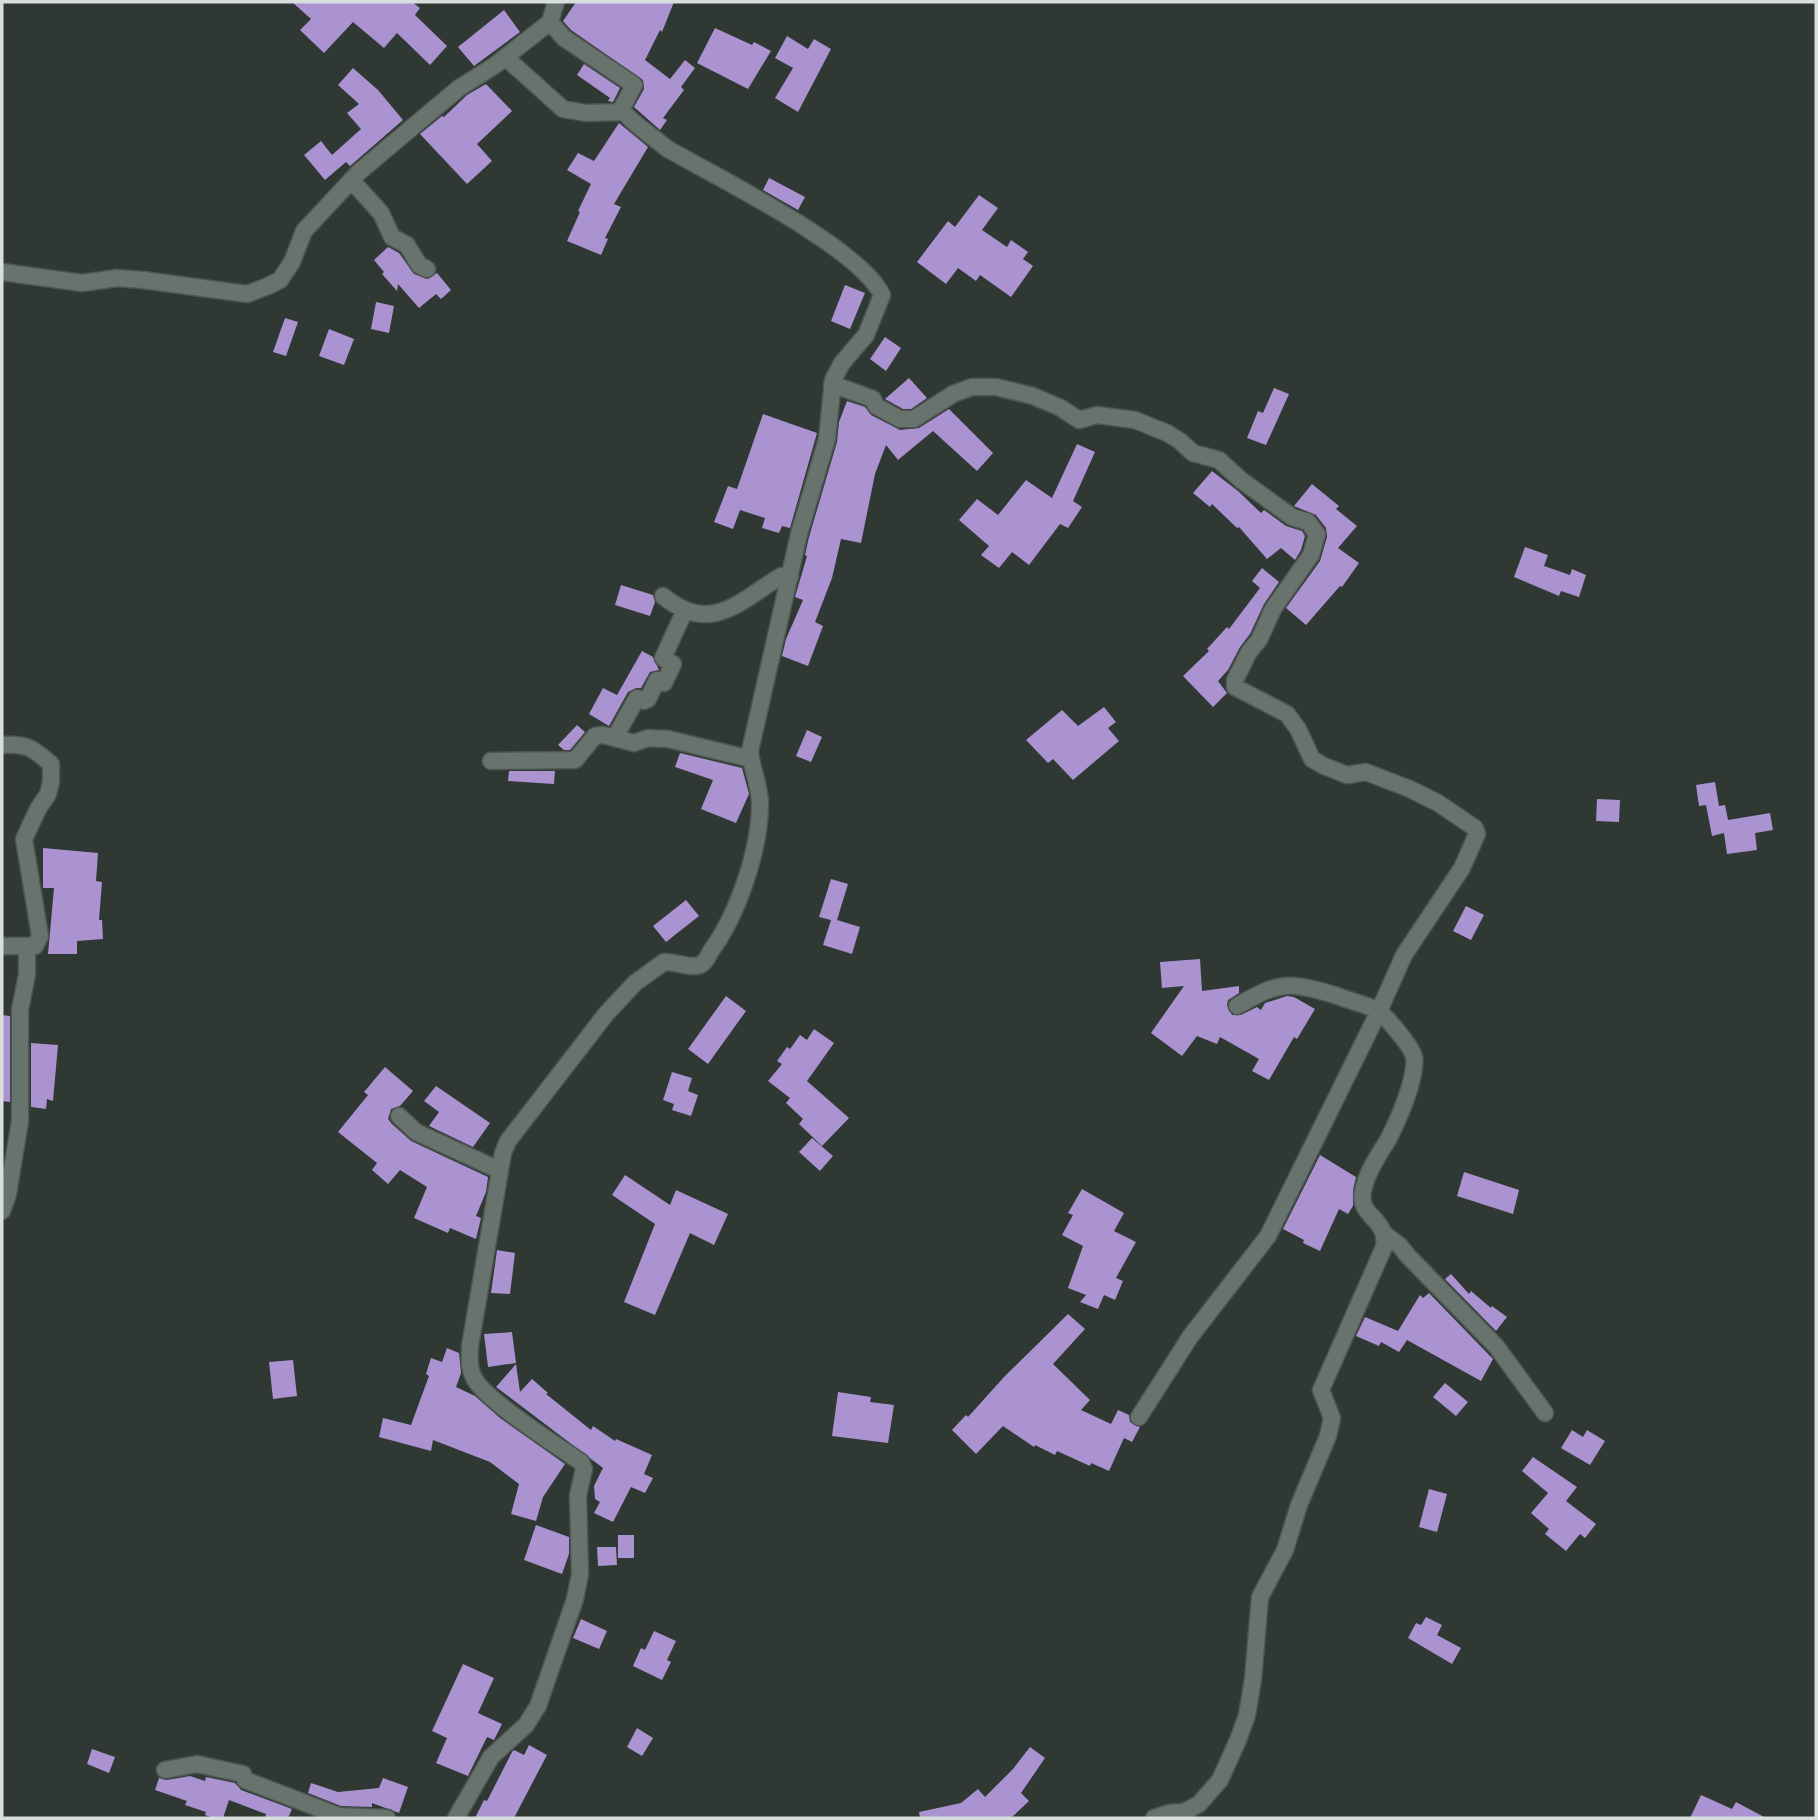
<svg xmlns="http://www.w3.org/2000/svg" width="1818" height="1820" font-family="Montserrat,sans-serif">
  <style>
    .building { fill: #aa93d0 }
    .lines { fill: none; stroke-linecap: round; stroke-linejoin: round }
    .minor-casing { stroke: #4d5551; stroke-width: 19 }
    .minor { stroke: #68736d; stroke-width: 16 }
  </style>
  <rect width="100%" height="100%" fill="#2f3833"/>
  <path class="building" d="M292 2H412L420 8 415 15 447 46 430 65 397 33 384 48 353 22 324 53 300 30 311 19Z
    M576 2H674L662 32 660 30 645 60 670 79 685 60 695 68 681 87 684 90 663 118 667 120 660 130 634 107 644 89 643 80 571 30 563 21Z
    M504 10 520 32 474 66 458 47Z
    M715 28 752 45 754 42 771 51 748 89 697 63Z
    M787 36 808 49 814 39 831 49 798 112 775 98 793 68 775 58Z
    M584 64 620 88 613 102 608 101 610 98 577 75Z
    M353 68 378 90 403 120 350 166 346 162 325 180 304 155 321 141 332 155 361 129 347 113 359 104 338 85Z
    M486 84 512 111 477 144 492 161 467 184 420 134 442 116 444 117 467 95Z
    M619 123 648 147 614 204 621 207 605 238 608 239 601 255 567 241 580 212 578 211 591 184 567 170 578 153 594 161Z
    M769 178 805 197 798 210 763 190Z
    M979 195 998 208 982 230 1007 247 1011 240 1028 252 1023 259 1033 266 1011 297 980 275 976 281 958 268 946 284 917 262 948 221 955 227Z
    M388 247 399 253 414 274 427 279 437 273 451 290 441 299 436 294 419 308 398 284 397 291 382 274 384 272 374 260Z
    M845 285 865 293 850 329 831 321Z
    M376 302 394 306 389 333 371 329Z
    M285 318 298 322 286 356 273 352Z
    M329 329 354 339 344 365 319 356Z
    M885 337 901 348 886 371 870 359Z
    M909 378 927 398 911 409H903L885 399Z
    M1274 388 1289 394 1266 445 1247 438 1258 411 1263 413Z
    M847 401 865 407 871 415 900 430 919 428 949 409 993 453 977 471 933 431 898 460 886 445 875 474 861 543 841 539 832 578 815 622 823 626 808 666 782 656 786 639 803 600 795 597 807 556 805 555 809 537 837 442 839 422Z
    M763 414 817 433 790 528 782 526 779 533 762 528 765 518 740 510 733 529 714 522 728 486 737 489Z
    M1077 444 1095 452 1073 501 1082 507 1068 528 1060 524 1029 565 1012 552 999 568 981 555 989 546 959 520 977 499 998 515 1026 480 1052 498Z
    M1212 471 1238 491 1261 513 1264 510 1286 526 1302 531 1305 536 1301 550 1295 560 1281 548 1267 559 1239 527 1237 528 1212 504 1210 507 1193 493Z
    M1312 484 1339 506 1336 509 1357 526 1338 548 1359 563 1342 587 1340 586 1306 625 1286 608 1320 561 1327 537 1326 528 1316 515 1294 506Z
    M1525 547 1548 555 1544 566 1570 575 1572 569 1586 575 1579 597 1561 591 1559 596 1514 577Z
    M1262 568 1279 582 1264 604 1250 634 1240 647 1228 670 1218 681 1227 693 1213 707 1183 676 1209 651 1207 649 1227 627 1229 629 1260 588 1252 581Z
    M621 585 653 595 655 602 650 616 615 605Z
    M642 651 653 657 659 670 650 672 641 688H636L628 692 609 726 589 714 603 688 617 695Z
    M1104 707 1116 722 1108 728 1119 741 1073 780 1053 759 1048 763 1026 740 1062 710 1078 726Z
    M577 725 585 732 570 750H564L558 745Z
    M807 730 822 737 811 762 796 756Z
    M680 753 742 768 749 794 736 823 701 809 713 780 675 767Z
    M509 771H555L554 784 508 781Z
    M1715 782 1719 806 1725 805 1728 820 1770 813 1773 830 1755 833 1757 850 1727 854 1724 833 1712 836 1706 805 1699 806 1696 785Z
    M1597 799 1620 800 1619 822 1596 821Z
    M43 848 98 853 96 881 102 882 99 920H102L103 939 77 941V954H48L54 888H43Z
    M831 879 848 884 837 920 860 927 852 954 823 945 831 920 819 917Z
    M686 900 699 916 666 942 653 926Z
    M1466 906 1484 915 1471 940 1453 931Z
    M1200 959 1202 991 1239 986V993L1228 1000 1227 1005 1232 1015H1241L1257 1007 1261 1010 1265 1003 1287 996 1294 997 1315 1009 1297 1039 1294 1037 1269 1080 1252 1071 1259 1059 1220 1037 1217 1044 1197 1036 1182 1056 1151 1033 1184 986 1162 988 1160 962Z
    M726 996 746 1011 708 1064 688 1049Z
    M2 1015 10 1016V1102L2 1101Z
    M814 1029 834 1043 807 1081 849 1118 822 1146 799 1124 803 1119 786 1103 790 1098 768 1081 782 1064 777 1061 787 1047 790 1049 800 1035 807 1040Z
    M31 1043 58 1045 53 1101 47 1099 46 1109 31 1107Z
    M385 1067 413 1091 400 1106 391 1109 388 1119 392 1124 411 1141 488 1177 486 1192 476 1216 481 1218 476 1239 450 1228 448 1233 414 1218 427 1187 400 1170 388 1184 372 1170 377 1163 338 1132 368 1095 364 1092Z
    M672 1072 692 1078 688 1091 698 1095 691 1116 672 1110 674 1104 663 1100Z
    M436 1086 490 1123 473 1147 429 1126 439 1112 424 1101Z
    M812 1138 833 1156 820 1171 799 1152Z
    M1320 1155 1356 1177 1353 1190V1206L1348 1214 1339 1209 1320 1251 1303 1243 1304 1240 1283 1229Z
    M1464 1172 1519 1190 1513 1214 1457 1196Z
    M625 1175 670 1205 676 1190 728 1214 714 1245 690 1233 655 1315 624 1302 655 1224 612 1195Z
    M1082 1189 1124 1213 1114 1231 1136 1242 1116 1278 1123 1281 1115 1300 1104 1295 1098 1309 1080 1302 1086 1295 1068 1288 1083 1246 1062 1235 1073 1215 1068 1213Z
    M497 1250 515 1253 510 1294 491 1293Z
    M1451 1274 1469 1294 1471 1291 1491 1308 1492 1306 1507 1317 1496 1331 1445 1279Z
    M1429 1293 1493 1359 1481 1381 1407 1340 1399 1352 1381 1342 1379 1346 1356 1336 1365 1317 1398 1331 1420 1295 1423 1298Z
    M1068 1314 1085 1329 1053 1364 1090 1400 1081 1410 1111 1424 1118 1410 1129 1415 1130 1422 1140 1427 1132 1442 1124 1438 1109 1471 1091 1463 1090 1466 1057 1451 1055 1455 1035 1445 1034 1447 1003 1426 976 1454 952 1430 966 1415 968 1417 1004 1377Z
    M512 1332 516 1363 488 1367 484 1334Z
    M447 1348 459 1353 461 1373 456 1387 475 1396 500 1418 565 1464 543 1497 536 1521 511 1514 519 1484 490 1462 433 1440 431 1451 379 1437 383 1418 411 1425 429 1376 426 1374 431 1358 442 1362Z
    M293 1360 297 1396 273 1399 269 1362Z
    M516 1364 520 1392 532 1379 548 1393 546 1394 591 1430 593 1426 615 1441 616 1439 652 1455 644 1474 653 1478 645 1493 631 1487 613 1522 594 1513 600 1502 595 1499 594 1486 603 1468 496 1387Z
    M1445 1383 1468 1402 1456 1416 1433 1397Z
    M838 1392 871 1397 870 1402 894 1405 888 1443 832 1436Z
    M1572 1430 1583 1437 1587 1430 1605 1441 1590 1465 1561 1448Z
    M1533 1457 1577 1487 1566 1501 1596 1524 1585 1538 1580 1534 1566 1551 1545 1534 1549 1529 1531 1513 1548 1493 1522 1471Z
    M1429 1489 1447 1494 1437 1532 1419 1527Z
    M536 1525 569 1537V1554L562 1574 524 1560Z
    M618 1535H634V1558H618Z
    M597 1547H616L617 1565 598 1566Z
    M1426 1617 1442 1625 1437 1635 1461 1648 1452 1664 1408 1638 1416 1623 1421 1625Z
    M581 1619 607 1631 599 1649 573 1638Z
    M654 1631 676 1641 667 1660 671 1662 662 1680 633 1666 641 1648 645 1650Z
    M463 1664 494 1678 478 1713 502 1724 494 1740 487 1737 468 1776 436 1763 447 1738 432 1731Z
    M637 1728 653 1738 642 1756 627 1747Z
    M529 1745 547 1755 514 1818H475L484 1800 487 1801 512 1752 514 1750 524 1755Z
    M1030 1747 1045 1758 1021 1793 1029 1801 1011 1818H920L919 1812 961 1803 978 1789 985 1797 1013 1769Z
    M92 1749 115 1757 109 1773 87 1764Z
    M190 1776 205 1781 206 1777 235 1783 241 1790 292 1809 288 1818H265L266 1814 229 1800 223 1818H213L205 1815 206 1812 185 1805 187 1801 155 1790 159 1778 167 1780Z
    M383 1778 408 1787 399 1813 372 1803V1807L341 1806 308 1793 311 1783 338 1792 379 1788Z
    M1701 1795 1732 1809 1736 1802 1766 1818H1690Z"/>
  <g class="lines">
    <g class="minor-casing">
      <path id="minor" d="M505 57 563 109 586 113 622 112
        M351 180 381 213 392 237 407 245 419 265 427 269
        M2 272 82 283 117 278 143 280 247 294 268 286 280 280 292 262 304 231 359 172 459 88 494 66 550 22
        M832 384 873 399 876 406 900 419H914L953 394 972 387H996L1033 396 1061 408 1079 420 1097 415 1135 420 1167 433 1180 441 1193 453 1219 460 1241 480 1292 517 1308 522 1317 534 1311 555 1273 609 1259 640 1249 652 1235 680V687L1287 714 1298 729 1312 759 1324 766 1347 775 1366 772 1410 789 1438 803 1475 828 1477 834 1462 868 1404 955 1379 1011 1268 1236 1190 1337 1139 1417
        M663 596C711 636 740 601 781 576L790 577
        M615 737 637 698 644 701 648 699 657 680 664 683 673 664 663 658 685 610
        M2 745C26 743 33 748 51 764V782L48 794 38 809 24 839 40 936 35 946H27V974L20 1010V1121L8 1194 2 1211
        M491 761 575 760 595 736 603 735 634 743 648 738 668 739 751 759
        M2 946H27
        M399 1116 416 1132 499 1170
        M1386 1235 1400 1246 1408 1256 1496 1346 1545 1413
        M165 1770 197 1764 243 1774 245 1780 339 1816 387 1818
        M456 1818 491 1757 526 1725 538 1706 575 1599 580 1574 578 1495 584 1469 581 1462C557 1446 485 1400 474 1378 468 1367 470 1357 470 1346L503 1153 508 1141 606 1014 635 983 664 962C675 961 692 970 702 964 705 962 709 955 711 951 738 914 760 849 760 804 760 785 751 768 750 751L799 534 827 439 833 380 842 363 866 335 882 295C859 247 718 178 668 149 658 141 624 117 622 108L634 85 564 38 550 22 556 2
        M1154 1818 1169 1813 1184 1812 1199 1804 1220 1780 1238 1740 1247 1715 1253 1679 1260 1597 1285 1550 1299 1505 1328 1436 1332 1418 1321 1390 1384 1247C1389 1218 1357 1217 1363 1191 1367 1171 1379 1155 1389 1138 1398 1120 1417 1078 1414 1057 1412 1047 1387 1017 1378 1011 1368 1005 1354 1002 1343 998 1330 993 1299 984 1286 986 1268 987 1252 998 1237 1006"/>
    </g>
    <use href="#minor" class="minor"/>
  </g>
  <rect width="1818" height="1820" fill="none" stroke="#d8dedb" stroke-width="7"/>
</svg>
